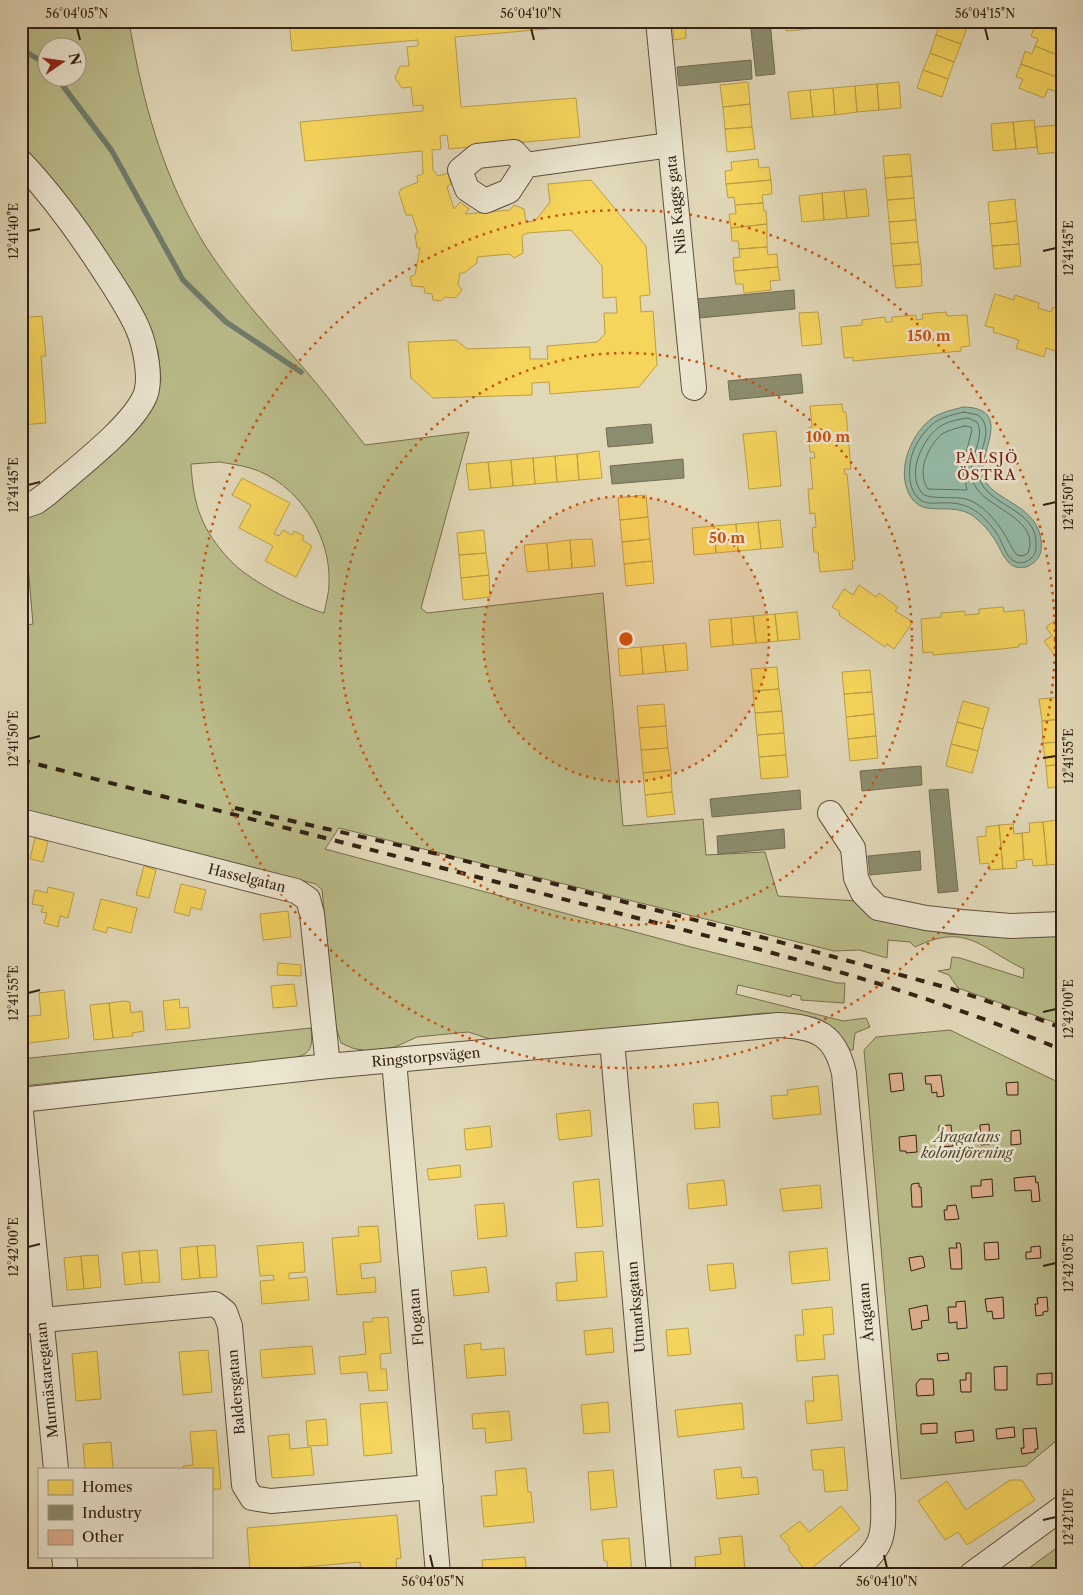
<svg xmlns="http://www.w3.org/2000/svg" width="1083" height="1595" font-family="'Libre Caslon Text',serif">
  <style>
    .green { fill: #babc8a; stroke: #776e4f; fill-rule: evenodd }
    .water { fill: #95bba8; stroke: #6e7d6d }
    .homes { fill: #f6d55c; stroke: #bc9f46 }
    .industry { fill: #8c8c6e; stroke: #726c53 }
    .lines { fill: none; stroke-linecap: round; stroke-linejoin: round }
    .shore { stroke: #646e5e; stroke-width: 1 }
    .stream { stroke: #6e7d6d; stroke-width: 5.5 }
    .building { fill: #deaf8d; stroke: #342114 }
    .minor-casing { stroke: #5f4f3d; stroke-width: 26 }
    .minor { stroke: #ece6d1; stroke-width: 24 }
    .rail { stroke: #342114; stroke-width: 4; stroke-dasharray: 9 9; stroke-linecap: butt }
    .ticks { fill: none; stroke: #342114; stroke-width: 2 }
    .ring { fill: none; stroke: #cd510d; stroke-width: 2.5; stroke-dasharray: 2.5 5 }
    .labels { text-anchor: middle; dominant-baseline: central; stroke-width: 5; stroke-linejoin: round; paint-order: stroke }
    .street-label { font-size: 14px; fill: #342114; stroke: #ece6d1 }
    .park-label { font-size: 14px; font-style: italic; fill: #564832; stroke: #ece6d1 }
    .neighbourhood-label { font-size: 15px; letter-spacing: 1px; fill: #7a1f14; stroke: #ece6d1 }
    .centre { fill: #cd510d; stroke: #ece6d1; stroke-width: 2.5 }
    .ring-label { font-size: 15px; text-anchor: middle; font-weight: bold; fill: #cd510d; stroke: #ece6d1; stroke-width: 5; stroke-linejoin: round; paint-order: stroke }
    .neatline { fill: none; stroke: #342114; stroke-width: 2 }
    .ticks-label { font-size: 12px; text-anchor: middle; fill: #342114 }
  </style>
  <rect width="100%" height="100%" fill="#e1d8b8"/>
  <filter id="stains"><feTurbulence type="fractalNoise" baseFrequency=".004" numOctaves="4"/><feColorMatrix values="0 0 0 0 .2 0 0 0 0 .09 0 0 0 0 .02 0 0 0 .5 -.17"/></filter>
  <radialGradient id="worn" r=".72"><stop offset=".6" stop-color="#630" stop-opacity="0"/><stop offset="1" stop-color="#630" stop-opacity=".3"/></radialGradient>
  <path class="green" d="M21 21H129C140 88 157 156 189 217 218 274 264 322 306 371 326 394 345 420 365 445L469 432 421 608 427 613 603 593 623 826 703 819 706 855 765 852 778 896 857 901 917 927 948 934 997 937 1062 935V1025L958 988 949 975 938 971 950 969 952 957 960 958 1023 978 1024 969C980 948 967 922 915 947L910 942 888 940 887 958 859 950 834 951 339 828 325 849 691 947 837 983H845L844 1003 801 1000V996L792 994 791 997 738 985 736 994 843 1021 866 1018 870 1027 855 1033 853 1050H850C827 1012 804 1015 765 1013L493 1040 468 1032 417 1037 395 1047 367 1051 352 1048 341 1043 336 1027 322 890 316 884 21 809V626L33 624 24 519 54 502 83 479 133 431 155 403 161 379 158 351 147 324 44 173 21 150ZM48 48H78V78H48ZM220 462C230 464 240 465 250 468 297 482 331 534 329 583 329 593 326 603 324 613 297 605 247 580 228 558 217 546 207 532 201 517 194 500 192 481 191 464Z
    M311 1028C314 1055 307 1055 283 1060L21 1086V1059Z
    M950 1030 1062 1084V1436L1026 1466 901 1479 864 1050 876 1037Z
    M1062 1544V1574H1021Z"/>
  <path class="water" d="M963 407C1014 408 979 452 983 475 988 498 1027 502 1038 529 1041 536 1042 544 1041 551 1039 559 1034 564 1026 567 1006 572 1002 549 993 537 989 531 984 525 978 520 957 499 927 518 913 500 894 476 909 436 931 419 940 412 953 410 963 407Z"/>
  <path class="homes" d="M289 21H569L570 27 455 37 461 107 576 98 580 137 449 149 447 135 440 136 441 149 432 150 433 170 438 176 448 173 451 184 447 187 454 209 460 202 469 209 465 214 510 210 514 205 524 209 526 222 535 221 550 202 548 184 591 180 646 246 650 295 640 296 641 312 653 311 657 365 639 387 550 394 549 382 532 383V395L433 398 411 378 408 342 456 340 467 349 530 347V359H548L547 346 597 342 605 334 604 313H617L616 297 603 298 602 266 571 230 527 233 522 236 523 253 514 258 510 254 477 257V263L464 273H460L458 284 462 290 455 298 445 297 441 301 433 300 432 294 425 293 424 287 412 286 410 277 415 275 420 248H417L415 234 418 233 412 215H406L399 193 401 189 418 182 417 176 423 174 422 151 305 161 300 122 423 111V105L413 106 411 87 402 88 395 78 400 66H409L407 47 418 46V40L292 51Z
    M672 21H685L686 38 674 40Z
    M785 21H808L809 29 786 31Z
    M808 21H830L831 27 809 29Z
    M941 21H952L967 27 961 44 936 35Z
    M1036 21H1062V33L1036 23Z
    M1036 23 1062 33V50L1060 56 1035 46 1038 39 1031 36Z
    M936 35 961 44 954 62 930 53Z
    M1035 46 1060 56 1057 63 1062 65V79L1021 64 1025 51 1032 54Z
    M930 53 954 62 948 79 923 70Z
    M1021 64 1062 79 1058 92 1048 89 1044 98 1019 88 1023 79 1016 77Z
    M923 70 948 79 942 97 917 88Z
    M748 82 750 104 723 107 720 85Z
    M899 82 901 108 879 110 877 84Z
    M877 84 879 110 857 112 855 86Z
    M855 86 857 112 835 115 833 88Z
    M833 88 835 115 813 117 810 90Z
    M810 90 813 117 791 119 788 92Z
    M750 104 752 127 725 129 723 107Z
    M1034 120 1037 147 1016 149 1013 122Z
    M1013 122 1016 149 993 151 991 124Z
    M1057 125H1062V152H1059Z
    M1057 125 1059 152 1038 154 1035 127Z
    M752 127 755 149 727 152 725 129Z
    M910 154 912 176 885 178 883 156Z
    M758 159 759 168 769 167 771 180 726 184 725 171 732 170 731 162Z
    M912 176 914 198 887 200 885 178Z
    M771 180 772 194 762 195 763 203 735 205 734 197 728 198 726 184Z
    M866 189 869 216 847 218 844 191Z
    M844 191 847 218 824 220 822 193Z
    M822 193 824 220 802 222 799 196Z
    M914 198 916 220 889 222 887 200Z
    M1015 199 1017 221 990 224 988 202Z
    M763 203 764 211H766L767 224 731 228 729 214H736L735 205Z
    M916 220 918 242 891 244 889 222Z
    M1017 221 1019 244 992 246 990 224Z
    M767 224V247L739 249 738 241H732L731 228Z
    M918 242 921 264 893 266 891 244Z
    M1019 244 1021 266 994 269 992 246Z
    M767 247 768 255 777 254 778 267 734 271 733 258 740 257 739 249Z
    M921 264 922 286 896 288 893 266Z
    M778 267 780 280 770 281 771 290 744 293 743 284H736L734 271Z
    M995 294 1014 300 1015 295 1039 303 1038 308 1051 312 1053 307 1062 310V353L1046 348 1044 357 1016 348 1019 340 993 332 994 328 985 326Z
    M818 312 822 344 802 346 799 313Z
    M946 312 947 316 967 315 970 346 961 347V351L853 361V357L844 358 841 327 862 325V320L885 317 886 322H892V317L916 315V320L923 319 922 314Z
    M42 316 46 356H41L46 423 21 425V318Z
    M842 404 843 412H846L851 469H844L845 474H847L855 560 852 561 853 569 820 572 818 552H814L812 528 816 527 815 513 810 514 808 489H813L810 458H815L814 452H810L808 428 812 427 810 406Z
    M776 431 781 486 749 489 743 434Z
    M599 451 602 478 579 480 577 454Z
    M577 454 579 480 557 482 555 456Z
    M555 456 557 482 535 484 533 458Z
    M533 458 535 484 513 486 511 460Z
    M511 460 513 486 491 488 488 462Z
    M488 462 491 488 469 490 466 464Z
    M242 478 290 503 274 534 279 536 283 530 292 535 294 531 304 536 302 540 312 546 296 577 265 561 273 546 239 528 251 505 232 495Z
    M646 495 648 517 620 520 618 498Z
    M648 517 650 539 622 542 620 520Z
    M780 520 783 547 761 549 758 522Z
    M758 522 761 549 738 551 736 524Z
    M736 524 738 551 716 553 714 526Z
    M714 526 716 553 694 555 692 528Z
    M484 530 486 553 459 555 457 533Z
    M592 539 595 566 572 568 570 540Z
    M650 539 652 561 624 564 622 542Z
    M570 540 572 568 549 570 547 543Z
    M547 543 549 570 527 572 524 545Z
    M486 553 489 575 461 578 459 555Z
    M652 561 654 583 626 586 624 564Z
    M489 575 490 597 463 600 461 578Z
    M859 585 876 597 879 593 898 607 895 611 913 622 894 649 887 644 885 647 839 615 840 612 832 607 844 589 853 595Z
    M1003 607 1004 612 1024 610 1027 644H1019V647L1001 649 933 655 932 652 923 653 921 619 941 617V613L965 611V615L979 614V609Z
    M797 612 800 639 778 641 775 614Z
    M775 614 778 641 756 643 753 616Z
    M1062 615V657L1058 660 1044 641 1052 636 1046 627Z
    M753 616 756 643 733 645 731 618Z
    M731 618 733 645 711 647 709 620Z
    M686 643 688 670 666 672 663 645Z
    M663 645 666 672 643 674 641 647Z
    M641 647 643 674 620 676 618 649Z
    M777 667 779 689 753 691 751 669Z
    M870 670 872 692 844 694 842 672Z
    M779 689 782 711 755 713 753 691Z
    M872 692 874 714 846 717 844 694Z
    M1062 697V719L1042 721 1039 699Z
    M963 701 989 708 983 729 957 722Z
    M664 704 666 726 639 728 637 706Z
    M782 711 784 733 757 735 755 713Z
    M874 714 876 736 848 739 846 717Z
    M1062 719V742L1043 743 1042 721Z
    M957 722 983 729 978 751 951 744Z
    M666 726 668 748 641 750 639 728Z
    M784 733 786 755 759 757 757 735Z
    M876 736 878 758 850 761 848 739Z
    M1062 742V764L1046 766 1043 743Z
    M951 744 978 751 972 773 946 766Z
    M668 748 671 770 643 773 641 750Z
    M786 755 788 777 761 779 759 757Z
    M1062 764V786L1048 788 1046 766Z
    M671 770 672 792 645 795 643 773Z
    M672 792 675 814 647 817 645 795Z
    M1056 820 1057 830 1062 829V857H1059L1060 864 1047 865 1043 822Z
    M1043 822 1047 865 1033 866 1032 859 1024 860 1022 833 1030 832 1029 823Z
    M1013 824 1014 834 1022 833 1024 860 1016 861 1017 868 1003 869 999 825Z
    M999 825 1003 869 989 870V863L980 864 977 837 986 836V827Z
    M35 838 48 841 43 862 30 859Z
    M144 866 156 870 149 898 136 895Z
    M181 884 206 890 201 910 191 907 189 916 174 912Z
    M48 887 74 893 68 918 60 916 58 927 44 923 47 913 41 912 43 906 32 904 35 890 47 893Z
    M101 899 137 908 131 933 108 927 106 933 93 929Z
    M288 911 291 937 263 940 260 914Z
    M278 963 301 965V976L277 975Z
    M294 984 297 1006 273 1008 271 986Z
    M64 990 69 1038 21 1044V1017L41 1015 39 993Z
    M179 999 180 1008 188 1007 190 1028 166 1030 163 1001Z
    M125 1001 130 1002 131 1013 142 1011 144 1031 132 1033 133 1036 113 1038 109 1003Z
    M109 1003 113 1038 94 1040 90 1005Z
    M818 1086 821 1114 773 1119 771 1096 788 1095 787 1090Z
    M718 1102 720 1127 695 1129 693 1104Z
    M590 1110 592 1136 559 1140 556 1114Z
    M490 1126 492 1147 466 1150 464 1129Z
    M460 1165 461 1177 429 1180 427 1169Z
    M599 1179 603 1226 577 1228 573 1182Z
    M724 1180 727 1205 689 1209 687 1184Z
    M820 1185 822 1208 783 1211 780 1189Z
    M504 1203 507 1236 478 1239 475 1205Z
    M378 1226 381 1262 360 1264 362 1279 375 1277 376 1292 337 1295 332 1238 359 1236 358 1227Z
    M303 1242 305 1272 289 1273V1279L307 1277 309 1300 262 1304 260 1281 274 1280 273 1275 260 1276 257 1246Z
    M215 1245 217 1277 200 1278 197 1246Z
    M197 1246 200 1278 182 1280 180 1248Z
    M827 1248 830 1280 792 1284 789 1252Z
    M157 1250 160 1282 142 1283 139 1251Z
    M139 1251 142 1283 125 1285 122 1253Z
    M603 1251 607 1297 557 1301 556 1283 577 1281 575 1253Z
    M98 1255 101 1287 84 1289 81 1256Z
    M81 1256 84 1289 67 1290 64 1258Z
    M733 1263 736 1288 710 1291 707 1265Z
    M486 1267 489 1292 454 1296 451 1271Z
    M832 1307 834 1334 823 1335 825 1359 797 1361 795 1335H804L802 1310Z
    M388 1317 391 1353 380 1354 381 1369H386L388 1390 369 1391 367 1372 341 1374 339 1357 366 1354 363 1322H372V1318Z
    M612 1328 614 1352 586 1355 584 1331Z
    M688 1328 691 1354 668 1356 666 1330Z
    M481 1343V1350L504 1348 506 1375 467 1378 464 1345Z
    M312 1346 315 1374 262 1378 260 1350Z
    M208 1350 212 1392 183 1395 179 1352Z
    M97 1351 101 1399 76 1401 72 1354Z
    M838 1375 842 1420 807 1424 805 1401H814L812 1377Z
    M387 1402 392 1453 364 1456 360 1404Z
    M608 1402 610 1432 584 1434 581 1405Z
    M742 1403 744 1429 678 1437 675 1410Z
    M509 1411 512 1440 486 1443 485 1428 473 1429 472 1414Z
    M326 1419 328 1445 308 1446 306 1421Z
    M216 1430 221 1489H211V1469H184L183 1466 193 1465 190 1432Z
    M289 1434 290 1449 311 1447 314 1475 272 1478 268 1436Z
    M111 1442 113 1469H85L83 1444Z
    M844 1447 848 1490 825 1492 823 1470H813L811 1450Z
    M741 1467 742 1478 757 1477 759 1494 717 1499 714 1470Z
    M526 1468 528 1492H531L534 1522 484 1527 481 1496 497 1495 495 1471Z
    M613 1470 617 1507 591 1510 588 1472Z
    M1010 1480H1022L1035 1500 967 1545 958 1532 945 1540 918 1501 947 1481 966 1510Z
    M841 1506 860 1529 807 1572 788 1549 790 1548 780 1536 800 1521 809 1532Z
    M397 1515 401 1558 396 1559 397 1574H361L360 1562 250 1572 247 1528Z
    M742 1536 745 1571 696 1574 695 1557 721 1554 719 1538Z
    M629 1538 632 1574H608L607 1561H604L602 1540Z
    M525 1557 527 1574H483L482 1560Z"/>
  <path class="industry" d="M750 21H770L775 74 756 76Z
    M751 60 752 79 679 86 677 67Z
    M794 290 795 309 699 318 697 299Z
    M801 374 803 393 730 400 728 381Z
    M651 424 653 443 608 447 606 428Z
    M683 459 684 478 612 484 610 466Z
    M921 766 922 785 862 791 860 771Z
    M948 789 958 891 938 893 929 790Z
    M800 790 801 809 712 817 710 799Z
    M784 829 785 848 718 854 717 836Z
    M920 851 921 870 870 875 868 856Z"/>
  <g class="lines">
    <path class="shore" d="M964 412 978 415C1002 434 961 466 988 492 1005 509 1038 515 1036 546 1036 551 1035 556 1030 559 1027 562 1020 564 1016 562 1006 559 1003 542 997 534 992 526 984 517 977 512 966 504 954 502 941 503 935 503 928 504 922 501 906 492 908 463 914 449 918 440 927 428 935 422 943 417 955 414 964 412Z
      M968 418 977 422C988 441 960 464 977 489 991 509 1041 521 1028 553L1023 556 1017 555C1011 548 1008 539 1003 532 995 519 981 503 966 499 955 496 927 500 922 493 906 474 922 440 939 427 946 422 959 419 968 418Z
      M965 426 971 427 972 430 964 461V476L967 490 928 489C916 472 928 446 942 434 948 430 958 428 965 426Z"/>
    <path class="stream" d="M21 49 48 65
      M57 78 112 151 183 280 226 322 301 372"/>
  </g>
  <path class="building" d="M902 1073 904 1090 891 1092 889 1074Z
    M941 1075 944 1096 937 1097V1092L932 1093 931 1084H926L925 1076Z
    M1018 1082V1095H1007L1006 1083Z
    M989 1124 990 1144 981 1145 980 1125Z
    M951 1125 952 1134 953 1136H955V1144H953V1146L939 1147V1126Z
    M1020 1130 1021 1144 1011 1145V1131Z
    M916 1135 917 1152 906 1153V1151H900L899 1137Z
    M1035 1176 1036 1183 1038 1182 1040 1201 1032 1202 1031 1190 1015 1191 1014 1178Z
    M992 1179 993 1196 972 1198 971 1186H981V1180Z
    M919 1183V1187H921L922 1207H912L911 1187 912 1184Z
    M956 1205 959 1219 945 1220 944 1210H947V1206Z
    M998 1242 999 1259 985 1260 984 1243Z
    M956 1243H960L961 1247 962 1269H951L949 1248H957Z
    M1040 1246 1041 1258 1026 1259V1252H1031V1247Z
    M921 1256 923 1257 925 1267 911 1271 909 1258Z
    M1003 1297 1004 1318 993 1319 992 1311 987 1312 985 1299Z
    M1047 1297 1048 1311 1043 1312V1315L1036 1316 1035 1304H1038L1037 1298Z
    M965 1301 967 1328 957 1329V1322L949 1323 948 1307H956V1302Z
    M927 1305 929 1320 921 1321 922 1328 912 1330 909 1309Z
    M948 1353 949 1360 938 1361 937 1354Z
    M1007 1366V1390H995L994 1367Z
    M966 1373H971V1392H961L960 1380H966Z
    M1052 1373V1384L1037 1385V1374Z
    M920 1379H933L934 1395 917 1396 916 1384Z
    M937 1423V1433L921 1434V1424Z
    M1014 1427 1015 1437 997 1439 996 1429Z
    M1036 1428 1038 1449H1035V1452L1022 1454 1021 1448H1024L1023 1429Z
    M973 1430 974 1441 956 1443 955 1432Z"/>
  <g class="lines">
    <g class="minor-casing">
      <path id="minor" d="M658 21 694 388
        M21 162C53 196 79 232 104 271 116 289 129 309 138 329 145 346 152 379 145 396 131 428 74 470 47 494L36 502 21 507
        M526 165 514 152 477 156 460 170 467 189 485 201 509 191 526 165 670 145
        M830 813 853 848 856 878 863 893 878 908 926 918 962 922 1011 926 1062 924
        M21 821 296 891 308 899 312 914 328 1066
        M612 1041 659 1574
        M394 1060 438 1574
        M21 1100 328 1066 779 1025C817 1027 835 1034 844 1073L883 1496C884 1540 884 1546 850 1574
        M21 1112 56 1469
        M21 1322 215 1304 225 1312 230 1326 244 1485 252 1498 271 1501 431 1487
        M64 1556 66 1574
        M972 1574 1062 1508"/>
    </g>
    <use href="#minor" class="minor"/>
    <path class="rail" d="M21 760 758 949C861 977 963 1008 1062 1050
      M235 808 442 855 761 937 952 989 1031 1016 1062 1028"/>
  </g>
  <path class="ticks" d="M77 28 80 40M531 28 534 40M985 28 988 40M28 231 40 229M1043 251 1056 248M28 485 40 482M1043 505 1056 502M28 739 40 736M1043 758 1056 756M28 993 40 990M1043 1012 1056 1009M28 1247 40 1244M1043 1266 1056 1263M1043 1520 1056 1517M430 1555 433 1568M884 1555 887 1568"/>
  <circle cx="626" cy="639" r="143" fill="#cd510d" fill-opacity=".12"/>
  <g class="ring">
    <circle cx="626" cy="639" r="143"/>
    <circle cx="626" cy="639" r="286"/>
    <circle cx="626" cy="639" r="429"/>
  </g>
  <g class="labels">
    <g class="street-label">
      <text transform="translate(676 205) rotate(-96)">Nils Kaggs gata</text>
      <text transform="translate(247 878) rotate(14)">Hasselgatan</text>
      <text transform="translate(426 1057) rotate(-5)">Ringstorpsvägen</text>
      <text transform="translate(636 1307) rotate(-95)">Utmarksgatan</text>
      <text transform="translate(866 1312) rotate(-95)">Åragatan</text>
      <text transform="translate(416 1317) rotate(-95)">Flogatan</text>
      <text transform="translate(47 1380) rotate(-96)">Murmästaregatan</text>
      <text transform="translate(236 1392) rotate(-95)">Baldersgatan</text>
    </g>
    <g class="park-label">
      <text x="967" y="1137">Åragatans<tspan x="967" dy="16">koloniförening</tspan></text>
    </g>
    <g class="neighbourhood-label">
      <text x="987" y="457">PÅLSJÖ<tspan x="987" dy="17">ÖSTRA</tspan></text>
    </g>
  </g>
  <circle cx="626" cy="639" r="8" class="centre"/>
  <g class="ring-label">
    <text x="929" y="341">150 m</text>
    <text x="828" y="442">100 m</text>
    <text x="727" y="543">50 m</text>
  </g>
  <rect width="1083" height="1595" fill="none" stroke="#e1d8b8" stroke-width="55"/>
  <rect x="38" y="1468" width="175" height="90" fill="#ece6d1" stroke="#a29785"/>
  <rect x="48" y="1480" width="25" height="15" fill="#f6d55c" stroke="#a29785"/>
  <text x="82" y="1492" font-size="15" fill="#342114">Homes</text>
  <rect x="48" y="1505" width="25" height="15" fill="#8c8c6e" stroke="#a29785"/>
  <text x="82" y="1518" font-size="15" fill="#342114">Industry</text>
  <rect x="48" y="1530" width="25" height="15" fill="#deaf8d" stroke="#a29785"/>
  <text x="82" y="1542" font-size="15" fill="#342114">Other</text>
  <g transform="translate(62 62) rotate(77)"><circle r="24" fill="#ece6d1" stroke="#a29785"/>
  <path d="M0-4L9 19L0 12L-9 19Z" fill="#8f2418"/>
  <text y="-8" font-size="14" font-weight="bold" text-anchor="middle" fill="#342114">N</text>
  </g>
  <rect x="28" y="28" width="1028" height="1540" class="neatline"/>
  <g class="ticks-label">
    <text x="77" y="18">56°04'05"N</text>
    <text x="531" y="18">56°04'10"N</text>
    <text x="985" y="18">56°04'15"N</text>
    <text transform="translate(14 231) rotate(-90)" y="4">12°41'40"E</text>
    <text transform="translate(1069 248) rotate(-90)" y="4">12°41'45"E</text>
    <text transform="translate(14 485) rotate(-90)" y="4">12°41'45"E</text>
    <text transform="translate(1069 502) rotate(-90)" y="4">12°41'50"E</text>
    <text transform="translate(14 739) rotate(-90)" y="4">12°41'50"E</text>
    <text transform="translate(1069 756) rotate(-90)" y="4">12°41'55"E</text>
    <text transform="translate(14 993) rotate(-90)" y="4">12°41'55"E</text>
    <text transform="translate(1069 1009) rotate(-90)" y="4">12°42'00"E</text>
    <text transform="translate(14 1247) rotate(-90)" y="4">12°42'00"E</text>
    <text transform="translate(1069 1263) rotate(-90)" y="4">12°42'05"E</text>
    <text transform="translate(1069 1517) rotate(-90)" y="4">12°42'10"E</text>
    <text x="433" y="1586">56°04'05"N</text>
    <text x="887" y="1586">56°04'10"N</text>
  </g>
  <rect width="100%" height="100%" filter="url(#stains)"/>
  <rect width="100%" height="100%" fill="url(#worn)"/>
</svg>
